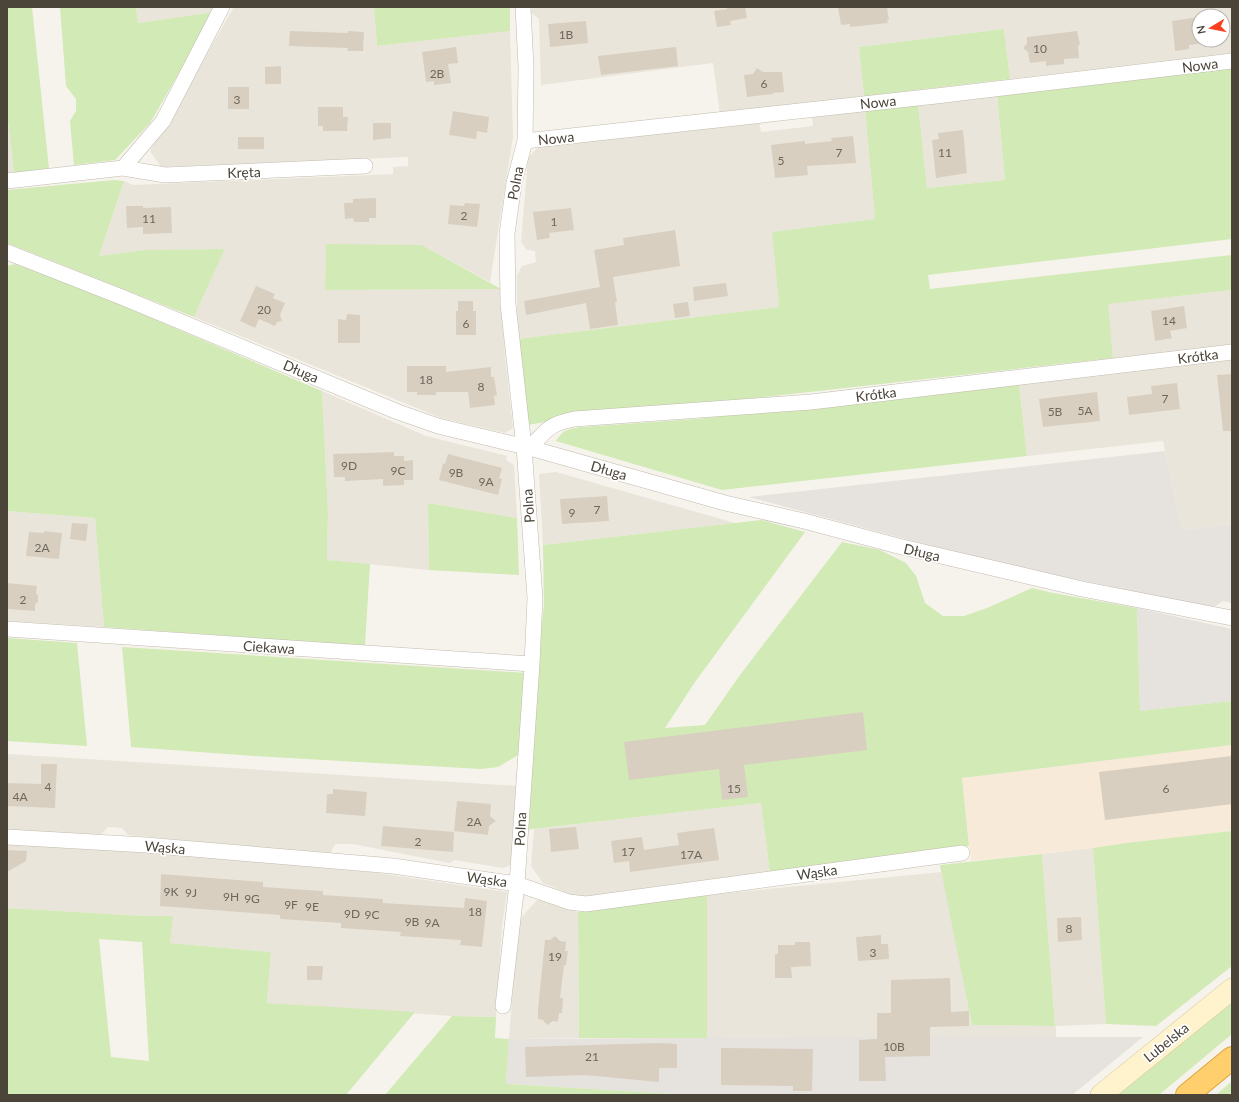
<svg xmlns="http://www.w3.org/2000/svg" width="1239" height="1102" font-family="Lato,sans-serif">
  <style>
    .residential { fill: #eae5da; fill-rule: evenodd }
    .commercial { fill: #f7ead8 }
    .industrial { fill: #e6e2dd }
    .green { fill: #d2eab5; fill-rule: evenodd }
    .building { fill: #d8cfc1 }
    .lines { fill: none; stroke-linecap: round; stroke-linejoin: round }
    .street-casing { stroke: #c2bbae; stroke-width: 16 }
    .secondary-casing { stroke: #d6c79b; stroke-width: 22 }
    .highway-casing { stroke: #e0a43c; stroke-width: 24 }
    .street { stroke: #fff; stroke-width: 15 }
    .secondary { stroke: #fff3cd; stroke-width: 21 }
    .highway { stroke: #ffcf6e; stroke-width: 22 }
    .labels { text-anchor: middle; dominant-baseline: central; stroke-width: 3.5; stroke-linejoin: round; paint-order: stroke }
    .number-label { font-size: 12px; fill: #6e675b }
    .street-label { font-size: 14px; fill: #4b4439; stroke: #fff }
  </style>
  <rect width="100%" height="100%" fill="#f6f3ec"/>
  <path class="residential" d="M136 7H215L214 12 138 23Z
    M234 7H374L377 46 510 31 513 137 490 282 422 245H326L325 290 501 289 505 356 513 428 505 433 441 418 194 317 225 249 145 250 99 256 124 181 133 185 393 174V167L408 166V157L161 167 150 151Z
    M535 7H1232V53L1010 79 1004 29 859 47 864 96 720 114 713 63 541 85 539 19 529 11ZM1199 16H1223V40H1199Z
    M997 94 1005 180 927 188 918 104Z
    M865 110 875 219 772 232 779 307 517 339V275L522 266 536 262 535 251 527 250 521 242 528 158 536 149 551 142 759 121 761 132 813 126 812 116Z
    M7 112 14 173 7 174Z
    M1232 290V346L1113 358 1107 304Z
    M1232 360V524L1182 530 1163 441 1027 456 1019 384Z
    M322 391 426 436 507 456 506 460 514 465 517 518 428 503 429 570 327 560 328 512Z
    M556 472 735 523 543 545 539 474Z
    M7 511 95 518 104 627 7 621Z
    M7 754 519 786 513 862 507 867 502 868 455 860 449 863 353 844H335L330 854 128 835 122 828 108 827 100 835 7 831Z
    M761 803 770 873 580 898 543 883 531 866 534 829Z
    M7 844 150 852 364 871 507 892 502 926 496 1017 452 1016 267 1003 271 952 170 943 172 916H144L7 908Z
    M1093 848 1106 1024 1056 1026V1037L707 1038V895L942 872 972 1025 1055 1026 1042 854Z
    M539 898 578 912 579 1038 509 1039 518 921Z"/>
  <path class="commercial" d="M1232 745V831L1126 843 1093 848 971 861 962 778Z"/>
  <path class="industrial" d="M1165 451 1182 530 1232 524V603L1223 601 1212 608 980 559 749 497Z
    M1137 608 1232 629V701L1140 711Z
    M826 1037H1143L1072 1095H690L506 1084 509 1039Z"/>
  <path class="green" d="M7 7H32L49 169 14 173 7 112Z
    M60 7H136L138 23 214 12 150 123 115 160 74 165 70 121 76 111V99L66 86Z
    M374 7H510V31L377 46Z
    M1004 29 1010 79 864 96 859 47Z
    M1232 67V239L928 275 930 289 1232 255V290L1108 304 1113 358 551 421 527 425 517 339 779 307 772 232 875 219 865 110 918 104 927 188 1005 180 997 94Z
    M114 180 124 181 99 256 145 250 225 249 194 317 7 243V190Z
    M326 244 422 245 501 289 325 290Z
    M16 264 116 303 322 391 328 512 327 560 370 564 365 646 104 627 95 518 7 511V266Z
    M1019 384 1027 456 722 490 556 441C564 429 568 429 582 427L696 419Z
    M428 503 517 518 519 575 429 570Z
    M761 520 805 532 695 682 665 728 705 725 740 675 842 542 880 550 906 563 916 576 925 603 943 616H964L987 608 1032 588 1053 593 1137 608 1140 711 1232 701V745L962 778 969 846 770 873 761 803 524 830 532 697 544 606 543 545Z
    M7 638 77 643 87 746 7 741Z
    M122 647 526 673 518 755 498 767 481 769 254 756 131 747Z
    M1232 831V966L1156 1026 1106 1024 1093 848 1126 843Z
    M1042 854 1055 1026 972 1025 940 865Z
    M707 895V1038H579L578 912Z
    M7 908 144 916H173L170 943 271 952 267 1003 415 1012 346 1095H7ZM99 939 142 942 149 1061 111 1057Z
    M1232 998V1034L1159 1095H1115Z
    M452 1016 496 1017 495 1038 509 1039 506 1084 690 1095H385Z
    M1232 1081V1092L1228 1095H1216Z"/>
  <path class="building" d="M727 7H745L747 18 730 21 731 25 717 27 714 11 727 9Z
    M838 7H887L889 20H887L888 23 850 27V24L841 25Z
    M1199 17V40H1223V33L1224 41 1189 45V49L1175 51 1172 21Z
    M586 21 588 43 550 47 548 24Z
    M290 31 348 33V31L364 32 363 51H347L348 48 289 46Z
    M1077 31 1080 44 1078 46 1079 58 1064 59V64L1046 66V61L1030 63 1028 52 1023 48 1027 44V37Z
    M456 47 458 63 448 64 451 83 434 85V81L426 82 422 52Z
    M676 47 678 66 601 75 598 56Z
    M281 66V84H265V67Z
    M757 68 763 72H782L784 92 773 93 774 94 747 97 744 75 753 74Z
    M228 87H249V109H228Z
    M318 107H343V117H348L347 131H323V126H318Z
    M453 111 489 117 487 133 477 131 476 139 449 135Z
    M373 123H391V138L373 140Z
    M963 130 967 173 936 178 932 140 939 139 938 133Z
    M853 136 856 163 807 166 808 175 775 178 771 145 805 141V144L832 141 831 138Z
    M238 137H264V149H238Z
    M376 198V218H369V222H354L353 218 345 219 344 203H353V199Z
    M465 203 480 204 477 227 448 224 450 205 464 206Z
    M126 206H143V208L171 207 172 233 143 234V227L127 228Z
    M571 208 574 230 549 233 550 238 537 240 533 212Z
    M675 230 680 266 613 277 617 302H615L618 325 590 329 586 303 526 315 524 301 600 287 594 250 624 245 623 238Z
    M726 283 728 296 694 301 693 287Z
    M256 286 275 294 273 298 285 303 280 315 282 321 277 322 275 326 259 319 255 328 240 321Z
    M458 301H473V311H476V335H456V311H458Z
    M688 302 690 316 675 318 673 304Z
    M1184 306 1187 328 1170 331 1172 338 1155 341 1151 311Z
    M347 314 360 315V343H338V319L346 320Z
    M407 366H446V372L491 367V377H494L497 395 494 396 495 405 470 408 468 392H436V395H417V392H407Z
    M1232 374V431H1223L1217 375Z
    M1177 383 1180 409 1129 415 1127 397 1152 394 1151 386Z
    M1097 392 1100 421 1043 427 1039 399Z
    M394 452V456H404V461L413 460V480H404V485L383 486V479L345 481V477H334L333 454Z
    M448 454 502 468 499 478 502 479 498 495 439 480 443 463 445 464Z
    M607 496 609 521 562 524 560 499Z
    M72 523 88 524 86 541 70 539Z
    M44 531 62 533 59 559 26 556 29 532 44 533Z
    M7 583 37 586 36 593 38 596V602L35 604V611L7 609Z
    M863 712 867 750 744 765 748 797 722 800 719 769 629 780 624 742Z
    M1232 756V804L1105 820 1099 772Z
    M41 764H57L55 808 7 806V783L41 784Z
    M333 789 367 792 365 816 326 813 327 794H333Z
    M457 801 491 804 490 816 496 821 489 826 488 835 454 831Z
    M383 826 454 832 453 852 381 846Z
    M576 827 579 849 551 852 549 829Z
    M714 828 719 860 630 872 629 861 614 863 611 841 642 837 644 850 679 845 677 833Z
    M7 850 27 851 26 861 7 872Z
    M161 874 263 882V887L323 891V895L383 899V903L464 908 465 898 487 901 482 947 460 945 461 940 400 936 401 932 341 928V923L280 919V915L160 906Z
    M1081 917 1082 940 1058 942 1057 918Z
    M881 935V944H888L889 959 858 961 856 937Z
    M555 936 560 941 566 942 565 951H568L566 965H564L560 998H563L562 1013H559L558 1022 553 1021 547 1025 543 1020 538 1019V1009L545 940H550Z
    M795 942H810L811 966 791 967 792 978H775V954H778V945H795Z
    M307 966H323L322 980H307Z
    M950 978 951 1012 969 1011V1026L930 1027V1056L885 1057 886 1081H859V1040L877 1039V1013H891V980Z
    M658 1043 677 1044V1068H659V1082L585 1075 526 1077 525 1047Z
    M721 1048 813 1049 812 1091H793V1086L721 1085Z"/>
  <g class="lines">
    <g class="street-casing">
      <path id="street" d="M525 141 936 96 1232 61
        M123 168 165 175 365 166
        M7 181 123 168 163 121 222 7
        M7 252 124 298 398 412 438 426 530 448 725 503 804 521 898 546 1082 589 1232 618
        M530 448C546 430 549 424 574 419L811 402 1232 352
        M7 629 532 664
        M7 837 146 845 393 866 517 884 569 902 586 904 962 853
        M503 1006 517 884 532 664 535 598 524 447 508 304 507 234 514 183 525 141 526 67 523 7"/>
    </g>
    <g class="secondary-casing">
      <path id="secondary" d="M1101 1095 1232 989"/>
    </g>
    <g class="highway-casing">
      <path id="highway" d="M1187 1095 1232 1058"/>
    </g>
    <use href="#street" class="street"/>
    <use href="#secondary" class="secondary"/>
    <use href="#highway" class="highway"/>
  </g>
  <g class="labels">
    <g class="number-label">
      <text x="566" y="34">1B</text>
      <text x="1040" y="48">10</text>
      <text x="437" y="73">2B</text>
      <text x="764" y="83">6</text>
      <text x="237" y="99">3</text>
      <text x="839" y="152">7</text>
      <text x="945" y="152">11</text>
      <text x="781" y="160">5</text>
      <text x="464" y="215">2</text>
      <text x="149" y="218">11</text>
      <text x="554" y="221">1</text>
      <text x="264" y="309">20</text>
      <text x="1169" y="320">14</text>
      <text x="466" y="323">6</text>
      <text x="426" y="379">18</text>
      <text x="481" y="386">8</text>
      <text x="1165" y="398">7</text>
      <text x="1085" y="410">5A</text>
      <text x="1055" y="411">5B</text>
      <text x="349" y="465">9D</text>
      <text x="398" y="470">9C</text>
      <text x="456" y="472">9B</text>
      <text x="486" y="481">9A</text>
      <text x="597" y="509">7</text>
      <text x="572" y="512">9</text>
      <text x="42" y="547">2A</text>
      <text x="23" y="599">2</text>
      <text x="48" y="786">4</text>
      <text x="734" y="788">15</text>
      <text x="1166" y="788">6</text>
      <text x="20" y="796">4A</text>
      <text x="474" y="821">2A</text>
      <text x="418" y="841">2</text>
      <text x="628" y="851">17</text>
      <text x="691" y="854">17A</text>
      <text x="171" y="891">9K</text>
      <text x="191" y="892">9J</text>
      <text x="231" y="896">9H</text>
      <text x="252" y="898">9G</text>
      <text x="291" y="904">9F</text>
      <text x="312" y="906">9E</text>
      <text x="475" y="911">18</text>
      <text x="352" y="913">9D</text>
      <text x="372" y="914">9C</text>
      <text x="412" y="921">9B</text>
      <text x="432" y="922">9A</text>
      <text x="1069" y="928">8</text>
      <text x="873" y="952">3</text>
      <text x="555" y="956">19</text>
      <text x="894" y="1046">10B</text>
      <text x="592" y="1056">21</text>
    </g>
    <g class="street-label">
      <text transform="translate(1200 65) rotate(-7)">Nowa</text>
      <text transform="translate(878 102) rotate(-6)">Nowa</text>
      <text transform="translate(556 138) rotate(-6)">Nowa</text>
      <text transform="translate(244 172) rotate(-2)">Kręta</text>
      <text transform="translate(515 183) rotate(-79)">Polna</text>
      <text transform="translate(1198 356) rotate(-7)">Krótka</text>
      <text transform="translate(301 371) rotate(23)">Długa</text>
      <text transform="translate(876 394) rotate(-7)">Krótka</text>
      <text transform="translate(609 470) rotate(16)">Długa</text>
      <text transform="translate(528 506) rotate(-94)">Polna</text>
      <text transform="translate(922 552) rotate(13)">Długa</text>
      <text transform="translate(269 647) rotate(4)">Ciekawa</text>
      <text transform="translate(520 829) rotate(-87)">Polna</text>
      <text transform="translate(165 847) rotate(5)">Wąska</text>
      <text transform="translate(817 872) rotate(-8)">Wąska</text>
      <text transform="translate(487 879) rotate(8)">Wąska</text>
      <text transform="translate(1166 1042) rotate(-39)">Lubelska</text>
    </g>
  </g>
  <rect width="1239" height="1102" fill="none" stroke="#4b4439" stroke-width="16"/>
  <g transform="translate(1211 28) rotate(260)"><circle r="19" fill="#ffffff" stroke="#b7b4b0"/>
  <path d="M0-3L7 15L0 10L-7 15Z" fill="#fc3f1d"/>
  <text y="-6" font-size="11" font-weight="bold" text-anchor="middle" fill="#4b4439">N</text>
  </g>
</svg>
